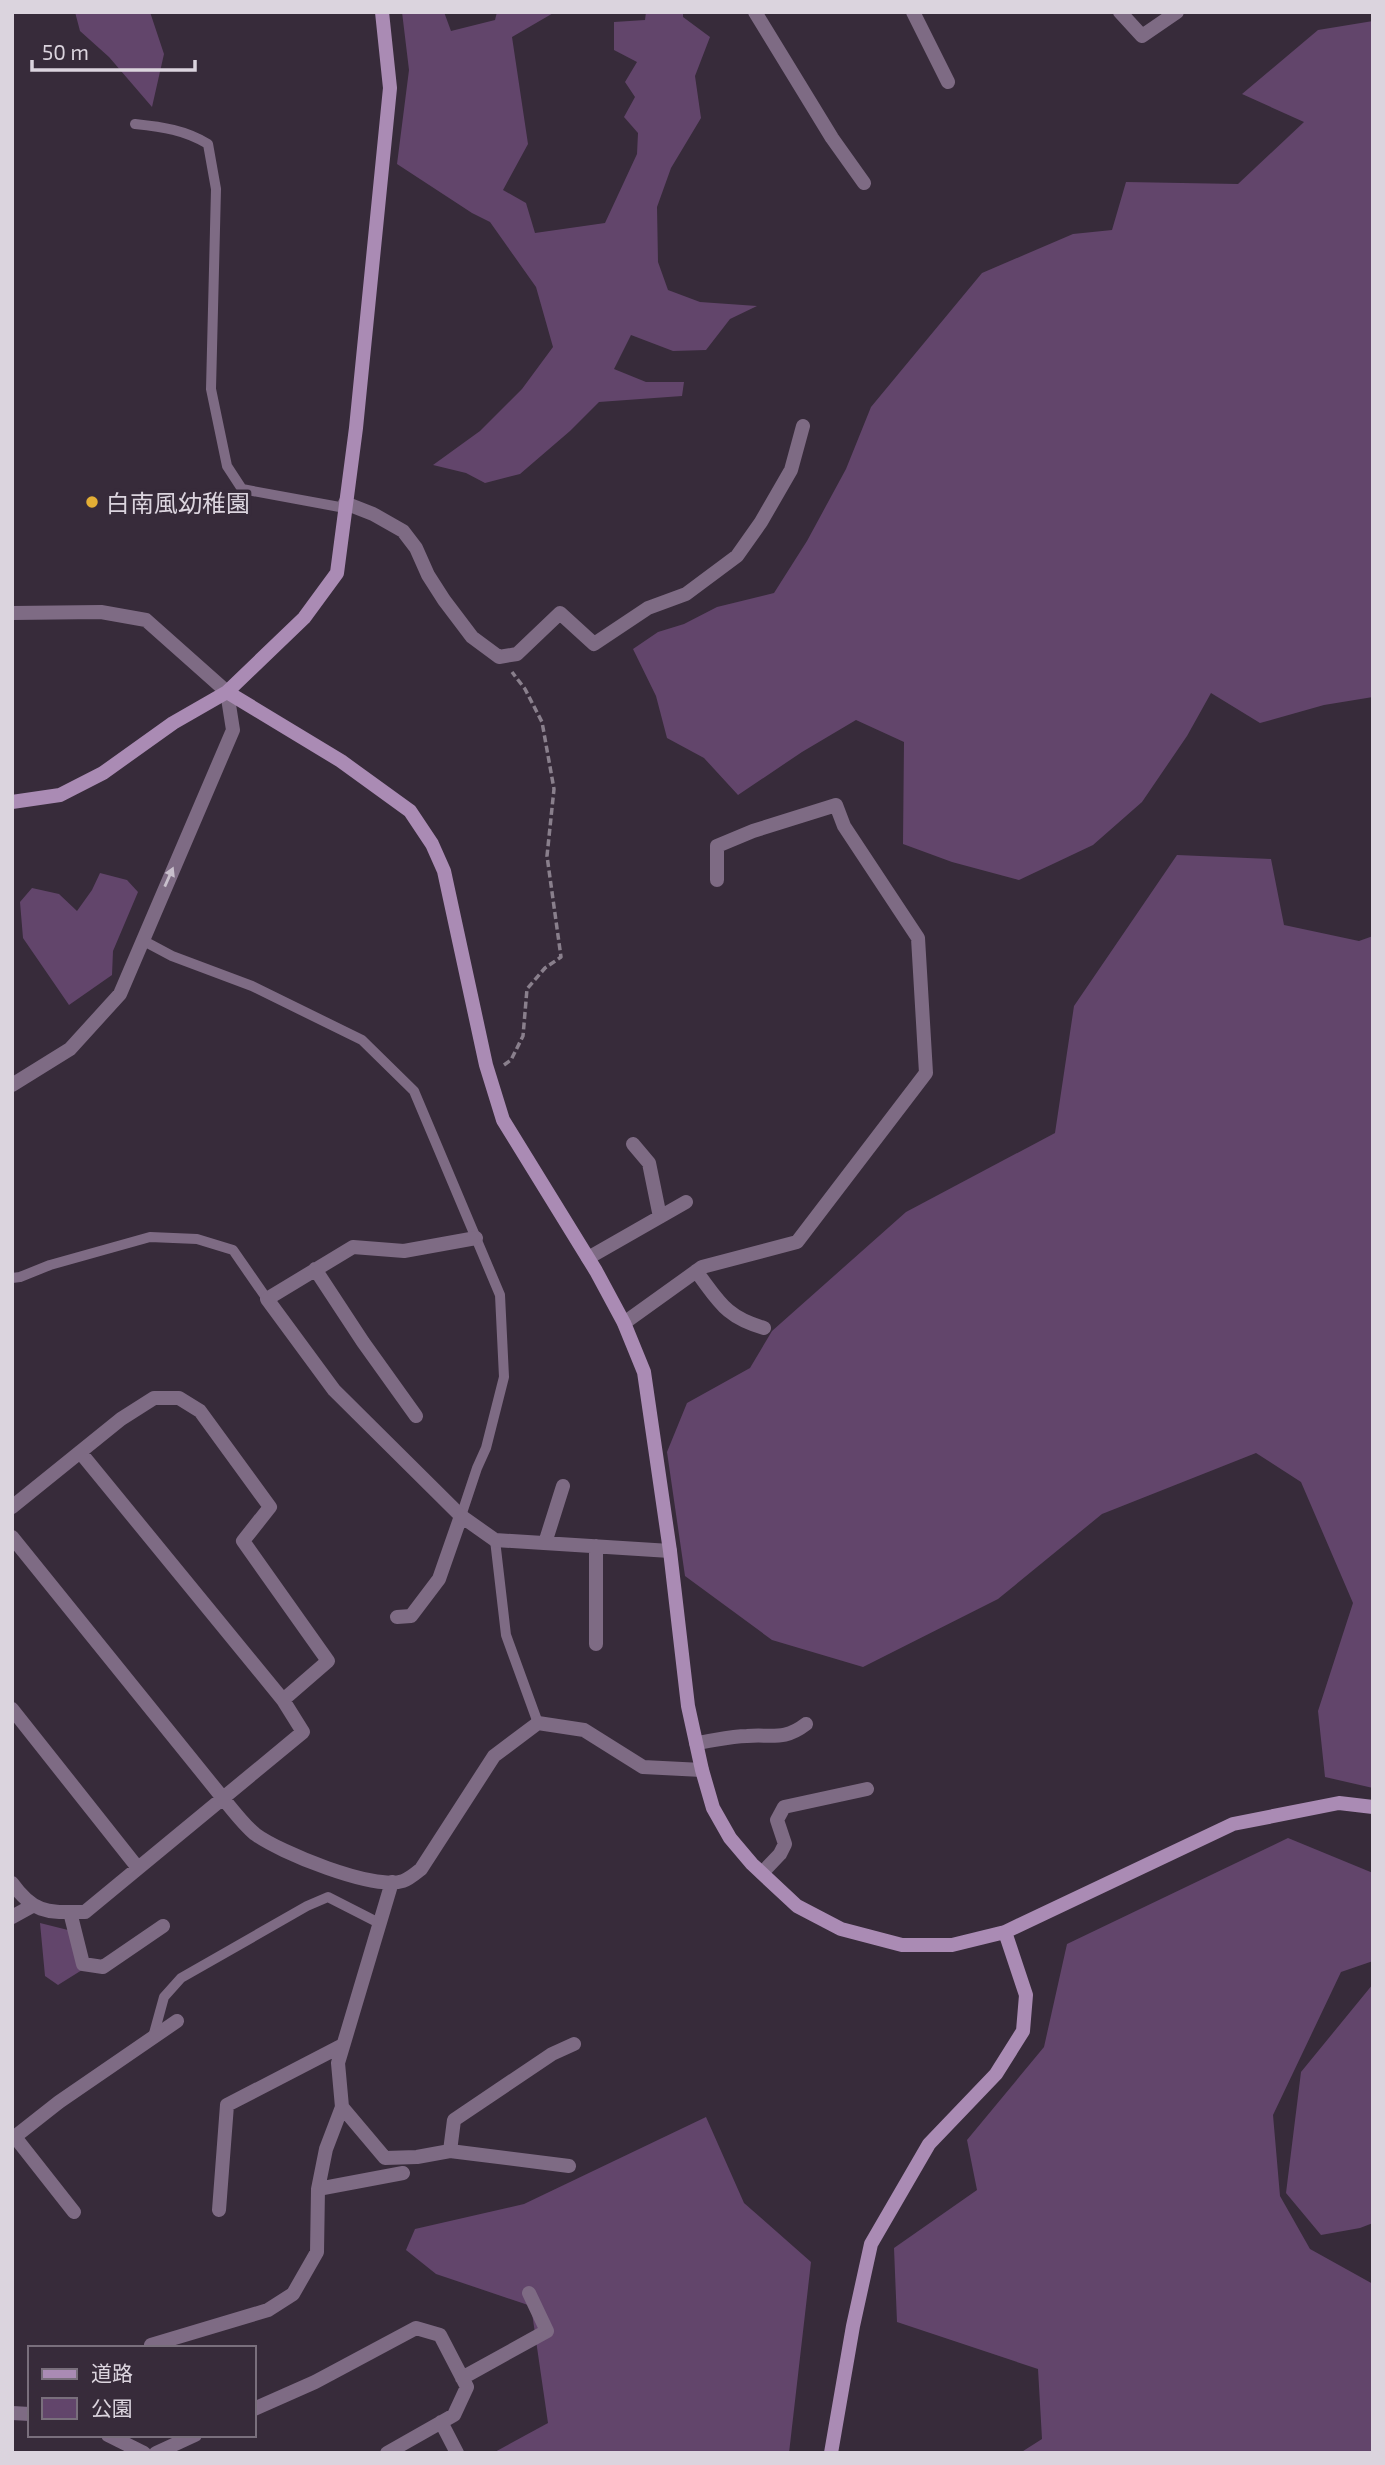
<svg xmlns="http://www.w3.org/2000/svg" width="1385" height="2465" font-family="'Exo 2','Noto Sans JP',sans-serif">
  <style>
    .green { fill: #62456b }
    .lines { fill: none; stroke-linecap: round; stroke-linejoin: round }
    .path { stroke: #897f8c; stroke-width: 3.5; stroke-dasharray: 7 3.5; stroke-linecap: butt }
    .lane { stroke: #7e6b84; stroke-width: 10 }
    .street { stroke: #7e6b84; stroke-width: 14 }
    .secondary { stroke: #aa8bb4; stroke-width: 14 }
    .oneway { fill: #c8bfcc }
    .poi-dot { fill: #e3ae35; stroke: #372b3a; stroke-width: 2.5 }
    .labels { text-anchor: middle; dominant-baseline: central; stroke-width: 7; stroke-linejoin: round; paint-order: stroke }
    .poi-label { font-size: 24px; fill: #dbd4de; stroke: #372b3a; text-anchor: start }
  </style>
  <rect width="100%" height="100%" fill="#372b3a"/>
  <path class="green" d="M75 12H150L164 54 152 107 109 57 80 31Z
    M402 12H444L451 31 495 20 497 12H555L512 37 528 144 503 190 526 203 535 233 605 223 637 154 638 133 624 117 635 97 625 82 637 62 614 50V22L645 20 646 12H683V17L710 37 695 76 701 118 671 168 657 207 658 262 668 290 700 302 757 306 730 319 706 350 673 351 631 335 614 369 646 382H684L682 396 599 402 570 431 520 474 485 483 466 473 433 465 480 431 522 389 553 347 536 287 490 222 472 213 397 164 409 70Z
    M1373 21V697L1324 705 1260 723 1211 693 1187 736 1142 802 1093 845 1019 880 952 862 903 844 904 742 856 720 802 752 738 795 704 758 667 738 656 696 633 649 658 632 684 624 717 607 774 593 807 541 846 469 871 407 982 273 1073 234 1112 230 1126 182 1238 184 1304 122 1242 94 1318 30Z
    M1177 855 1271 859 1284 925 1359 941 1373 936V1788L1325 1777 1318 1711 1353 1603 1301 1482 1256 1453 1102 1514 998 1599 863 1667 772 1640 685 1576 667 1452 687 1403 750 1368 772 1331 906 1212 1055 1133 1074 1006Z
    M100 873 127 880 138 892 113 951 112 975 69 1005 23 938 20 902 32 888 59 894 77 911 92 890Z
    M1288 1838 1373 1873V1961L1341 1972 1273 2115 1280 2196 1310 2249 1373 2284V2453H1020L1042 2439 1038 2369 897 2322 894 2248 977 2190 967 2140 1044 2047 1067 1944Z
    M40 1923 72 1931 82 1970 58 1985 45 1976Z
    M1373 1984V2223L1360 2228 1321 2235 1286 2193 1301 2072Z
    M706 2117 744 2203 811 2262 789 2453H493L548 2423 531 2306 436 2274 406 2250 415 2229 524 2204Z"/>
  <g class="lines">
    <path class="path" d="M504 1065 511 1060 523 1036 527 989 545 968 561 957 547 856 554 789 542 722 525 689 512 672"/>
    <path class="lane" d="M135 124C163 127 185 130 208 144L216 189 211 389 227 466 242 489 345 508
      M142 940 172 956 252 986 362 1040 414 1091 500 1295 504 1377 486 1448 477 1468 461 1516
      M12 1278 20 1277 50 1265 150 1237 197 1239 233 1250 267 1299
      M495 1540 506 1635 538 1723
      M153 2037 164 1997 181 1978 307 1906 328 1897 379 1923"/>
    <path class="street" d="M755 12 832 138 864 183
      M913 12 948 82
      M1120 12 1142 36 1177 12
      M345 503 373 514 403 531 416 548 428 575 444 600 472 637 499 657 517 654 560 613 594 644 648 608 686 594 737 556 761 522 791 470 803 426
      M12 613 101 612 146 620 227 692 233 730 120 994 70 1049 12 1085
      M633 1144 649 1163 660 1217
      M476 1238 404 1251 353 1247 267 1299 334 1390 461 1516 495 1540 670 1551
      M588 1258 686 1202
      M315 1269 363 1342 416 1416
      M696 1271C719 1301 725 1317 764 1328
      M624 1323 702 1267 797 1242 926 1073 918 938 844 826 836 805 753 831 717 846V880
      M12 1507 121 1419 154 1398H179L200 1411 270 1507 243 1541 328 1661 283 1700
      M12 1537 222 1797C232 1809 243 1824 255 1834 279 1852 374 1891 403 1881 409 1879 416 1873 421 1869L494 1756 538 1723 584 1730 643 1767 702 1770
      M545 1543 563 1486
      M397 1617 411 1616 439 1579 461 1516
      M596 1644V1546
      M12 1709 138 1868
      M696 1743C713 1741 730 1736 747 1736 772 1734 784 1741 806 1724
      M762 1873 780 1854 785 1844 777 1820 784 1807 867 1789
      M392 1882 338 2063 342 2107 385 2158 417 2157 450 2151 569 2166
      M12 1883C35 1915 49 1912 85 1912L303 1732 283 1700 80 1452
      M70 1912 83 1964 103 1967 163 1926
      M12 1917 32 1906
      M15 2137 74 2212
      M12 2139 59 2102 177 2021
      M450 2151 454 2120 552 2054 574 2044
      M318 2189 403 2173
      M219 2210 227 2105 343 2045
      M151 2345 268 2310 293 2294 317 2252 318 2189 326 2149 342 2107
      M462 2378 547 2331 529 2293
      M254 2409 315 2382 416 2328 440 2335 467 2387 454 2415 387 2453
      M12 2413 30 2414
      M441 2422 457 2453
      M108 2435 144 2453
      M156 2453 195 2435"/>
    <path class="secondary" d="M227 692 341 761 410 811 432 844 444 871 486 1065 503 1120 596 1271 624 1323 644 1372 670 1551 688 1706 702 1770 713 1808 730 1838 752 1864 797 1906 841 1929 902 1945H952L1005 1932 1233 1824 1339 1803 1373 1807
      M12 802 60 795 103 773 173 723 227 692 304 618 337 573 356 428 390 88 382 12
      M831 2453 853 2326 871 2244 929 2144 996 2074 1023 2031 1026 1995 1005 1932"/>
  </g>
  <defs><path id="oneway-solid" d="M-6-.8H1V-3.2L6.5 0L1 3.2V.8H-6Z" transform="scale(1.75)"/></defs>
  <use class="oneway" href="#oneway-solid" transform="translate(169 877) rotate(-66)"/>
  <circle class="poi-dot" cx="92" cy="502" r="7"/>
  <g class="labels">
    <g class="poi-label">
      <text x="106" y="502">白南風幼稚園</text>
    </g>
  </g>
  <rect width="1385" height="2465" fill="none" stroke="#dbd4de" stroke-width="28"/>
  <rect x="28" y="2346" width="228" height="91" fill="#372b3a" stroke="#796f7c" stroke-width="2"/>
  <rect x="42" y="2369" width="35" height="10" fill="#aa8bb4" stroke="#796f7c" stroke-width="2"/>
  <text x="91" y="2381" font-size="21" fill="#dbd4de">道路</text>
  <rect x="42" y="2398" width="35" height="21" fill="#62456b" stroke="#796f7c" stroke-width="2"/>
  <text x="91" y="2416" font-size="21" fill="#dbd4de">公園</text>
  <path d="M32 60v10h163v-10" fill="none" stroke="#dbd4de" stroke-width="3.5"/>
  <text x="42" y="60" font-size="21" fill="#dbd4de" stroke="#372b3a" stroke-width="5" paint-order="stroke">50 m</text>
</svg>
